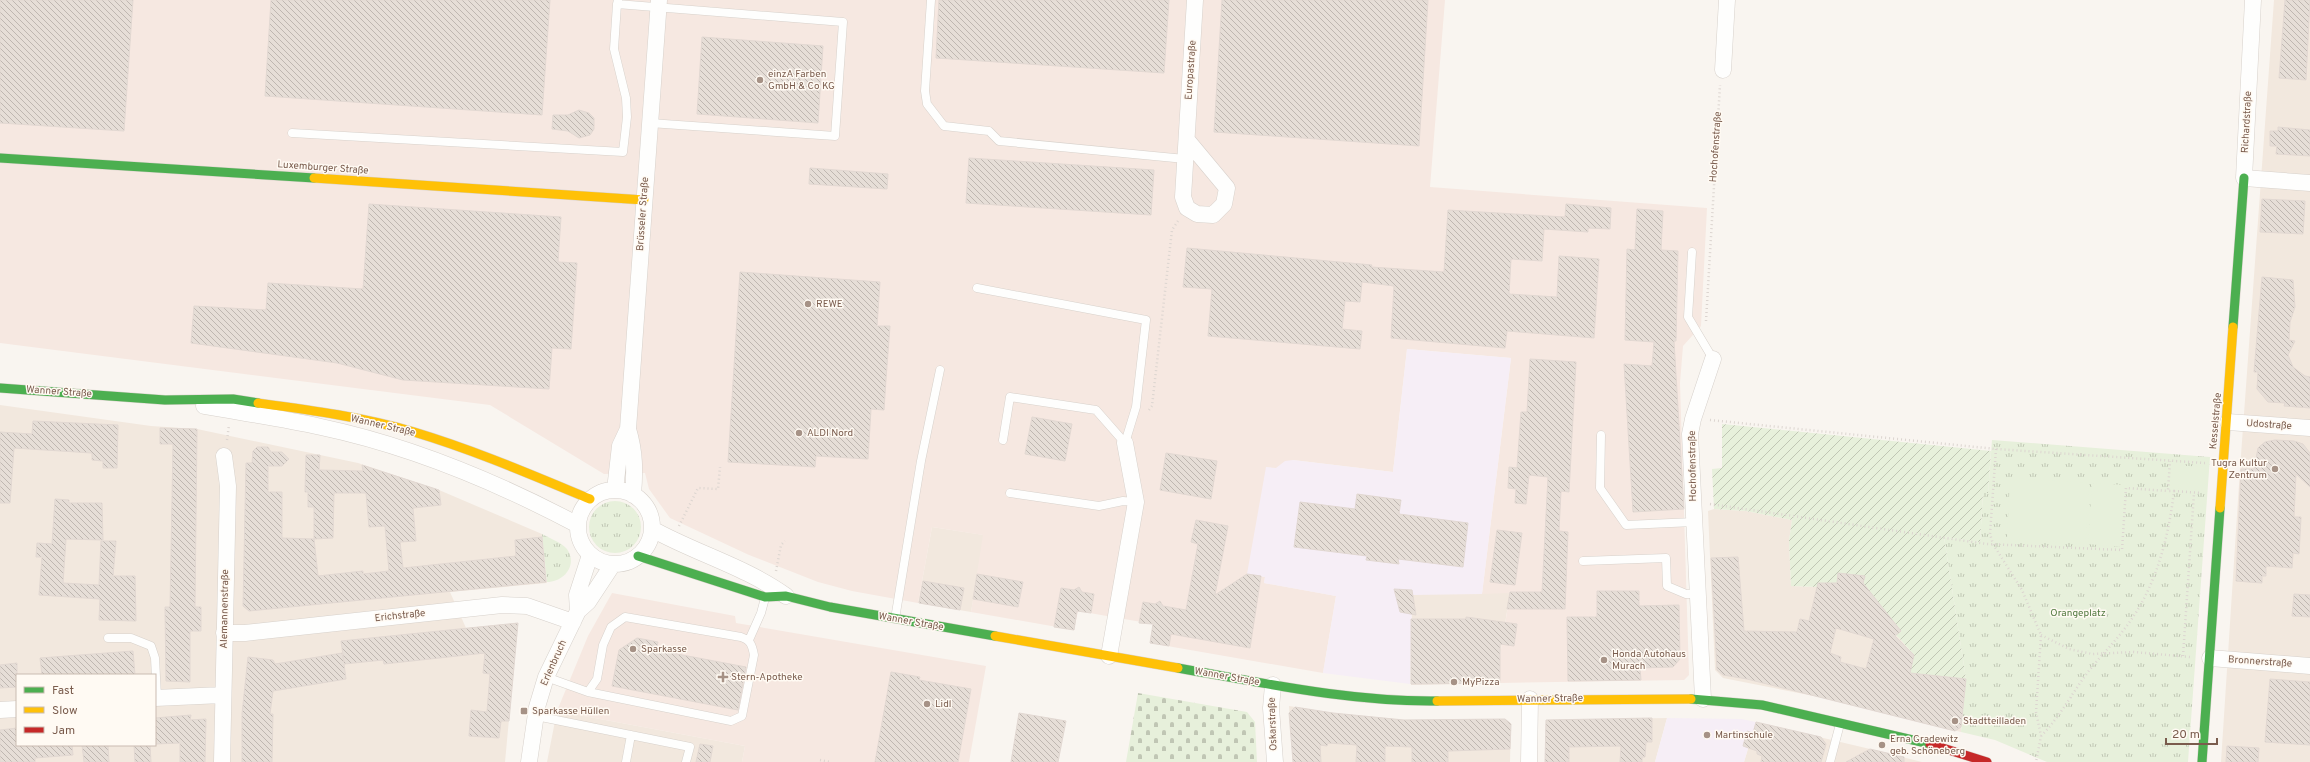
<svg xmlns="http://www.w3.org/2000/svg" width="2310" height="762" font-family="Overpass,sans-serif">
  <style>
    .residential { fill: #f2e8de; fill-rule: evenodd }
    .commercial { fill: #f6e8e1 }
    .education { fill: #f6eef6 }
    .grass { fill: url(#grass-tufts) }
    .cemetery { fill: url(#cemetery-stones) }
    .garden { fill: url(#garden-furrows) }
    .pitch { fill: #e7f0db }
    .building { fill: url(#building-back-hatch); stroke: #e2d8d2; fill-rule: evenodd }
    .lines { fill: none; stroke-linecap: round; stroke-linejoin: round }
    .lane-casing { stroke: #d7d1cb; stroke-width: 9 }
    .street-casing { stroke: #d7d1cb; stroke-width: 17 }
    .fast-casing { stroke: #d9d2cb; stroke-width: 10 }
    .slow-casing { stroke: #d9d2cb; stroke-width: 10 }
    .jam-casing { stroke: #d9d2cb; stroke-width: 10 }
    .path { stroke: #dcd5d0; stroke-width: 2.5; stroke-dasharray: 1 3; stroke-linecap: butt }
    .lane { stroke: #fefefd; stroke-width: 8 }
    .street { stroke: #fefefd; stroke-width: 16 }
    .fast { stroke: #4caf50; stroke-width: 9 }
    .slow { stroke: #ffc107; stroke-width: 9 }
    .jam { stroke: #c62828; stroke-width: 9 }
    .poi-dot { fill: #a69286; stroke: #fffaf3; stroke-width: 1.5 }
    .labels { text-anchor: middle; dominant-baseline: central; stroke-width: 3; stroke-linejoin: round; paint-order: stroke }
    .street-label { font-size: 10px; fill: #7a5c4d; stroke: #fffaf3 }
    .poi-label { font-size: 10px; fill: #7a5c4d; stroke: #fffaf3; text-anchor: start }
    .park-label { font-size: 10px; fill: #537a41; stroke: #fffaf3 }
  </style>
  <defs>
    <pattern id="grass-tufts" width="24" height="20" patternUnits="userSpaceOnUse"><rect width="24" height="20" fill="#e7f0db"/><path d="M3 7l-1-3M5 7V3M7 7l1-3M15 17l-1-3M17 17v-4M19 17l1-3" fill="none" stroke="#c0c6b4"/></pattern>
    <pattern id="cemetery-stones" width="16" height="16" patternUnits="userSpaceOnUse"><rect width="16" height="16" fill="#e7f0db"/><path d="M2 7V4a2 2 0 0 1 4 0v3zM10 15v-3a2 2 0 0 1 4 0v3z" fill="#c0c6b4"/></pattern>
    <pattern id="garden-furrows" width="10" height="10" patternUnits="userSpaceOnUse"><rect width="10" height="10" fill="#e7f0db"/><path d="M-1 1l2-2M0 10L10 0M9 11l2-2" fill="none" stroke="#c0c6b4"/></pattern>
    <pattern id="building-back-hatch" width="6" height="6" patternUnits="userSpaceOnUse"><rect width="6" height="6" fill="#e6ded7"/><path d="M-1 5l2 2M0 0l6 6M5-1l2 2" fill="none" stroke="#bfb7b1"/></pattern>
  </defs>
  <rect width="100%" height="100%" fill="#f9f5f0"/>
  <path class="residential" d="M2274 0H2310V762H2221L2240 469Z
    M0 405 151 426 197 429 358 463 439 490 542 534 547 583 450 592 466 628 518 623 505 762H0ZM17 675H155V745H17Z
    M1714 509 1746 511 1792 520 1789 541 1791 586 1846 588 1900 639 1914 655 1909 673 1966 679 1961 732 1819 697 1723 678 1715 670 1708 511Z
    M932 527 984 535 971 612 918 603Z
    M1510 592 1500 656V683L1411 685 1412 594Z
    M1289 706 1333 713 1404 720 1505 719 1511 724 1510 762H1293Z
    M557 711 745 746 742 762H547Z
    M1667 718 1655 762H1545L1546 720Z
    M1756 722 1870 749 1922 762H1744Z"/>
  <path class="commercial" d="M0 0H1445L1430 187 1707 208 1701 326 1683 346 1680 383 1689 675 1684 680 1500 683V656L1510 593 1482 594 1511 358 1407 349 1393 472 1293 460 1247 574 1265 577 1264 583 1336 596 1323 673 1150 643 1153 624 1078 611 1074 630 971 612 983 535 932 527 918 603 852 591 818 582 749 555 670 518 649 489 645 473 604 474 490 405 0 343Z
    M612 593 735 616 736 623 986 666 969 762H742L745 746 557 711 588 636Z"/>
  <path class="education" d="M1407 349 1511 358 1482 594 1412 595 1410 684 1323 673 1336 596 1264 583 1265 577 1247 574 1266 467 1276 468 1285 461 1293 460 1393 472Z
    M1667 718 1741 719 1756 722 1744 762H1655Z"/>
  <path class="grass" d="M1992 440 2210 457 2188 762H2047L1995 740 1961 732 1966 679 1944 537 1980 542 1983 493H1988Z
    M589 527a26 26 0 1 1 52 0a26 26 0 1 1-52 0Z
    M542 534C549 538 561 542 567 549 578 565 564 582 547 582Z"/>
  <path class="cemetery" d="M1138 693 1247 712 1255 722 1257 762H1126Z"/>
  <path class="garden" d="M1722 424 1991 451 1988 493H1983L1980 542 1944 537 1966 679 1909 673 1914 655 1900 639 1846 588 1791 586 1789 541 1792 520 1746 511 1714 509 1712 469 1722 468Z"/>
  <path class="pitch" d="M2171 465 2206 467 2205 490 2170 488Z
    M2010 478 2089 483 2085 544 2007 539Z
    M2092 483 2125 485 2121 547 2088 544Z"/>
  <path class="building" d="M0 0H133L124 131 0 123Z
    M271 0H550L542 115 265 96Z
    M939 0H1169L1164 73 936 58Z
    M1222 0H1428L1419 146 1214 132Z
    M2285 0H2310L2306 80 2279 78Z
    M702 37 823 46 818 123 697 114Z
    M579 110 589 113 594 118V129L590 135 579 138 568 131 552 129 553 115H568Z
    M2278 127 2310 130V156L2276 154 2277 146H2270V131H2278Z
    M969 158 1154 170 1151 215 966 203Z
    M810 168 888 174 887 189 809 184Z
    M2262 199 2305 201 2303 234 2260 232Z
    M369 204 561 217 558 262 577 263 571 349 552 348 549 389 403 380 337 363 191 343 194 306 266 310 268 283 363 289Z
    M1566 204 1611 208 1610 229 1588 228V232L1544 229 1542 261 1511 259 1509 294 1557 297 1559 256 1599 259 1594 338 1507 331 1505 348 1391 338 1394 286 1362 282 1360 302 1345 301 1342 329 1362 331 1360 349 1208 336 1212 289 1183 287 1187 248 1372 265 1371 267 1444 272 1448 210 1565 217Z
    M1637 209 1663 211 1661 250 1678 251 1676 341H1674L1684 509 1633 512 1624 364 1652 366 1654 342 1625 340 1627 249 1635 250Z
    M740 272 880 282 877 326H890L886 379 884 410 871 409 868 459 816 456 815 467 728 462Z
    M2262 277 2293 280 2295 307 2290 322 2289 340 2295 341 2288 355 2293 367 2305 376 2310 377V408L2284 406 2285 403 2268 402 2257 389 2258 372H2254Z
    M1530 359 1576 362 1569 492 1561 491 1559 531 1568 532 1565 609H1507L1510 592H1542L1548 477 1529 475 1526 504 1515 503 1516 489 1508 488 1509 467 1517 468 1521 412H1527Z
    M1032 417 1072 424 1065 461 1025 454Z
    M33 421 118 425 117 468H103V461L92 460V453L14 448 10 503H0V432L32 434Z
    M160 428 197 429 195 607H201V631H190V682L166 681 165 607H170L173 444H160Z
    M2275 440 2294 441 2303 444 2310 453V487L2296 474 2294 517H2301L2299 554 2293 553 2292 568 2266 566V576H2262V583L2236 581 2241 469H2254L2258 448 2265 442Z
    M257 447H268L271 452H282L289 459 282 466H268V492H282V538L314 539V507H308V492H305L306 455H320L319 470 363 471 362 465 439 490 441 505 413 508 416 541 400 542 403 568 516 556 515 540 542 537 546 582 249 611 243 606 246 463H252L253 451ZM334 493H366L369 527 385 526 389 571 363 574V571L318 576 314 539 333 538Z
    M1166 453 1217 461 1211 499 1160 490Z
    M1357 494 1401 500 1399 514 1468 523 1463 567 1398 559 1399 564 1366 560 1367 556 1294 547 1300 502 1355 509Z
    M55 499 69 500V503H102L103 540 66 539 63 583 99 585 101 541H116L113 576H135L136 621 99 620 100 599 39 595 42 557H36L37 543 52 544Z
    M1196 520 1228 526 1215 595 1247 574 1261 576 1250 648 1171 634 1169 646 1150 643 1153 624 1139 623 1143 602 1155 604 1160 601 1163 606 1186 610 1198 544 1191 542Z
    M1497 530 1522 533 1515 585 1490 582Z
    M1738 557 1744 631 1797 632 1800 619 1809 621 1818 583H1837L1838 573 1865 576 1863 583 1901 631 1895 636 1914 655 1910 673 1966 679 1961 727 1955 731 1747 679 1723 675 1717 670 1711 558ZM1836 628 1874 639 1866 669 1840 662 1841 657 1830 653Z
    M977 574 1023 582 1018 607 973 599Z
    M923 581 964 588 960 610 919 603Z
    M1079 587 1082 592 1094 594 1091 613 1077 611 1074 630 1054 627 1061 588 1074 590Z
    M1394 589 1412 590 1416 615 1400 612Z
    M1597 591H1639V606L1679 605 1680 659 1673 667 1640 668 1641 680 1568 681 1567 617H1597Z
    M2294 594 2310 595V617L2292 616Z
    M1466 617 1517 624 1514 646 1500 644V683L1411 684V619H1466Z
    M518 623 509 721H501L499 738 469 736 471 710 487 712 490 674 483 673 485 653 384 664 383 660 344 664 346 679 273 691 270 714H273L272 762H242V714L248 657 273 660 275 664 342 653 344 662 341 641Z
    M637 638 658 642 656 650 746 667 738 710 612 686 619 650Z
    M133 651 135 675H42L40 658Z
    M17 663V687L0 688V665Z
    M891 672 920 677 919 680 971 689 958 762H875Z
    M2270 679 2310 682V745L2265 742Z
    M1295 707 1333 713 1404 720 1505 719 1511 724 1510 749 1448 751V762H1412V747L1385 746V762H1356L1357 745 1328 743 1327 746 1320 745 1321 762H1293L1289 713Z
    M1019 713 1066 721 1058 762H1011Z
    M191 715 190 720 206 719 205 762H180V743L155 744V718Z
    M1652 718V742H1646L1645 757H1642V762H1620L1621 746 1569 747V762H1545L1546 720Z
    M1756 722 1821 737 1826 744 1821 762H1761L1762 756 1757 754V751L1743 746 1747 731 1753 733Z
    M17 728V745H72L73 755 35 758V762H0V730Z
    M700 744 713 746 710 762H696Z
    M82 745H108L109 762H84Z
    M134 745H150L151 762H135Z
    M2227 746 2259 748 2258 762H2226Z
    M1870 749 1904 757V762H1846Z"/>
  <g class="lines">
    <g class="lane-casing">
      <path id="lane" d="M618 0 617 4 843 22 835 136 650 123
        M931 0 925 91 927 104 944 126 989 131 999 141 1185 159
        M292 133 623 152 627 117 626 98 614 49 617 4
        M1692 252 1688 317 1713 359
        M977 288 1146 320 1136 407 1125 443 1096 410 1010 397 1003 440
        M1601 435 1600 488 1626 525 1694 522
        M1010 493 1099 506 1123 501 1136 502
        M1583 561 1666 558 1667 586 1686 594H1697
        M895 619 921 461 940 370
        M108 638H131L151 646 155 658 157 697
        M749 640 761 613 765 598
        M546 677 588 692 731 721 742 716 754 655C752 644 750 640 741 637L625 617 611 627 603 645 597 679 588 692
        M536 716 690 747 686 762
        M626 762 631 735
        M1830 762 1840 724"/>
    </g>
    <g class="street-casing">
      <path id="street" d="M2253 0 2244 178 2310 183
        M1723 70 1727 0
        M1187 140 1227 188 1224 204 1213 215 1197 214 1187 208 1183 197 1195 0
        M204 406C243 413 282 418 321 427 411 446 497 482 578 525
        M2228 422 2310 428
        M628 429C635 452 635 471 633 495
        M615 490 620 446 628 429 659 0
        M578 527a37 37 0 1 1 74 0a37 37 0 1 1-74 0Z
        M652 529C695 553 746 567 786 596
        M578 611 577 595 590 555
        M224 633H245L502 605 527 606 573 622
        M1109 656 1136 502 1125 443
        M2210 658 2310 666
        M1273 685 1271 708 1275 762
        M155 698 222 695
        M1703 699 1690 434 1693 419 1713 359
        M0 710 17 709
        M222 762 228 486 224 456
        M529 762 537 707 546 677 578 611 588 602 613 564
        M1529 762 1530 699"/>
    </g>
    <g class="fast-casing">
      <path id="fast" d="M0 158 314 178
        M2233 327 2244 178
        M0 388 165 400 233 399 258 403
        M638 556 765 597 786 596 830 607 995 636
        M1178 668C1264 683 1350 702 1437 701
        M1691 699 1762 705 1930 744
        M2202 762 2220 508"/>
    </g>
    <g class="slow-casing">
      <path id="slow" d="M314 178 644 200
        M258 403C310 410 363 417 414 432 474 450 532 475 590 499
        M2220 508 2233 327
        M995 636 1178 668
        M1437 701 1691 699"/>
    </g>
    <g class="jam-casing">
      <path id="jam" d="M1930 744 1987 762"/>
    </g>
    <path class="path" d="M1706 321 1720 85
      M1149 410 1152 406 1172 230 1178 221
      M1710 420 1996 449 2205 463
      M227 440 229 425
      M1996 449 1990 534 1993 544 2022 590 2041 635 2036 712 2041 736 2036 762
      M2174 491 2202 493
      M1710 504 1987 544 2122 550 2126 488 2168 491
      M679 526 698 488 718 489 720 467
      M776 571 781 545 785 541
      M2041 635 2069 649 2092 654 2134 652 2190 657
      M2183 656 2194 493
      M2041 736C2060 717 2072 693 2088 672 2102 654 2118 639 2131 620 2157 583 2169 535 2174 491H2168L2170 461
      M820 760 830 762"/>
    <use href="#lane" class="lane"/>
    <use href="#street" class="street"/>
    <use href="#fast" class="fast"/>
    <use href="#slow" class="slow"/>
    <use href="#jam" class="jam"/>
  </g>
  <g class="poi-dot">
    <circle cx="760" cy="80" r="4"/>
    <circle cx="808" cy="304" r="4"/>
    <circle cx="799" cy="433" r="4"/>
    <circle cx="2275" cy="469" r="4"/>
    <circle cx="633" cy="649" r="4"/>
    <circle cx="1604" cy="660" r="4"/>
    <path d="M721 671h4v4h4v4h-4v4h-4v-4h-4v-4h4z"/>
    <circle cx="1454" cy="682" r="4"/>
    <circle cx="927" cy="704" r="4"/>
    <rect x="520" y="707" width="8" height="8" rx="2"/>
    <circle cx="1955" cy="721" r="4"/>
    <circle cx="1707" cy="735" r="4"/>
    <circle cx="1882" cy="745" r="4"/>
  </g>
  <g class="labels">
    <g class="street-label">
      <text transform="translate(1191 70) rotate(-86)">Europastraße</text>
      <text transform="translate(2247 122) rotate(-87)">Richardstraße</text>
      <text transform="translate(1716 147) rotate(-86)">Hochofenstraße</text>
      <text transform="translate(323 168) rotate(4)">Luxemburger Straße</text>
      <text transform="translate(643 214) rotate(-86)">Brüsseler Straße</text>
      <text transform="translate(59 392) rotate(4)">Wanner Straße</text>
      <text transform="translate(2216 421) rotate(-85)">Kesselstraße</text>
      <text transform="translate(2269 425) rotate(4)">Udostraße</text>
      <text transform="translate(383 426) rotate(13)">Wanner Straße</text>
      <text transform="translate(1693 466) rotate(-91)">Hochofenstraße</text>
      <text transform="translate(225 609) rotate(-89)">Alemannenstraße</text>
      <text transform="translate(400 616) rotate(-6)">Erichstraße</text>
      <text transform="translate(911 622) rotate(10)">Wanner Straße</text>
      <text transform="translate(2260 662) rotate(4)">Bronnerstraße</text>
      <text transform="translate(554 663) rotate(-66)">Erlenbruch</text>
      <text transform="translate(1227 677) rotate(10)">Wanner Straße</text>
      <text transform="translate(1550 699) rotate(-1)">Wanner Straße</text>
      <text transform="translate(1273 724) rotate(-92)">Oskarstraße</text>
    </g>
    <g class="poi-label">
      <text x="768" y="74">einzA Farben<tspan x="768" dy="12">GmbH &amp; Co KG</tspan></text>
      <text x="816" y="304">REWE</text>
      <text x="807" y="433">ALDI Nord</text>
      <text x="2267" y="463" text-anchor="end">Tugra Kultur<tspan x="2267" dy="12">Zentrum</tspan></text>
      <text x="641" y="649">Sparkasse</text>
      <text x="1612" y="654">Honda Autohaus<tspan x="1612" dy="12">Murach</tspan></text>
      <text x="731" y="677">Stern-Apotheke</text>
      <text x="1462" y="682">MyPizza</text>
      <text x="935" y="704">Lidl</text>
      <text x="532" y="711">Sparkasse Hüllen</text>
      <text x="1963" y="721">Stadtteilladen</text>
      <text x="1715" y="735">Martinschule</text>
      <text x="1890" y="739">Erna Gradewitz<tspan x="1890" dy="12">geb. Schöneberg</tspan></text>
    </g>
    <g class="park-label">
      <text x="2078" y="613">Orangeplatz</text>
    </g>
  </g>
  <rect x="16" y="674" width="140" height="72" fill="#fffaf3" stroke="#cabbb1"/>
  <rect x="24" y="687" width="20" height="6" fill="#4caf50" stroke="#cabbb1"/>
  <text x="52" y="694" font-size="12" fill="#7a5c4d">Fast</text>
  <rect x="24" y="707" width="20" height="6" fill="#ffc107" stroke="#cabbb1"/>
  <text x="52" y="714" font-size="12" fill="#7a5c4d">Slow</text>
  <rect x="24" y="727" width="20" height="6" fill="#c62828" stroke="#cabbb1"/>
  <text x="52" y="734" font-size="12" fill="#7a5c4d">Jam</text>
  <path d="M2166 738v6h51v-6" fill="none" stroke="#7a5c4d" stroke-width="2"/>
  <text x="2172" y="738" font-size="12" fill="#7a5c4d" stroke="#fffaf3" stroke-width="3" paint-order="stroke">20 m</text>
</svg>
